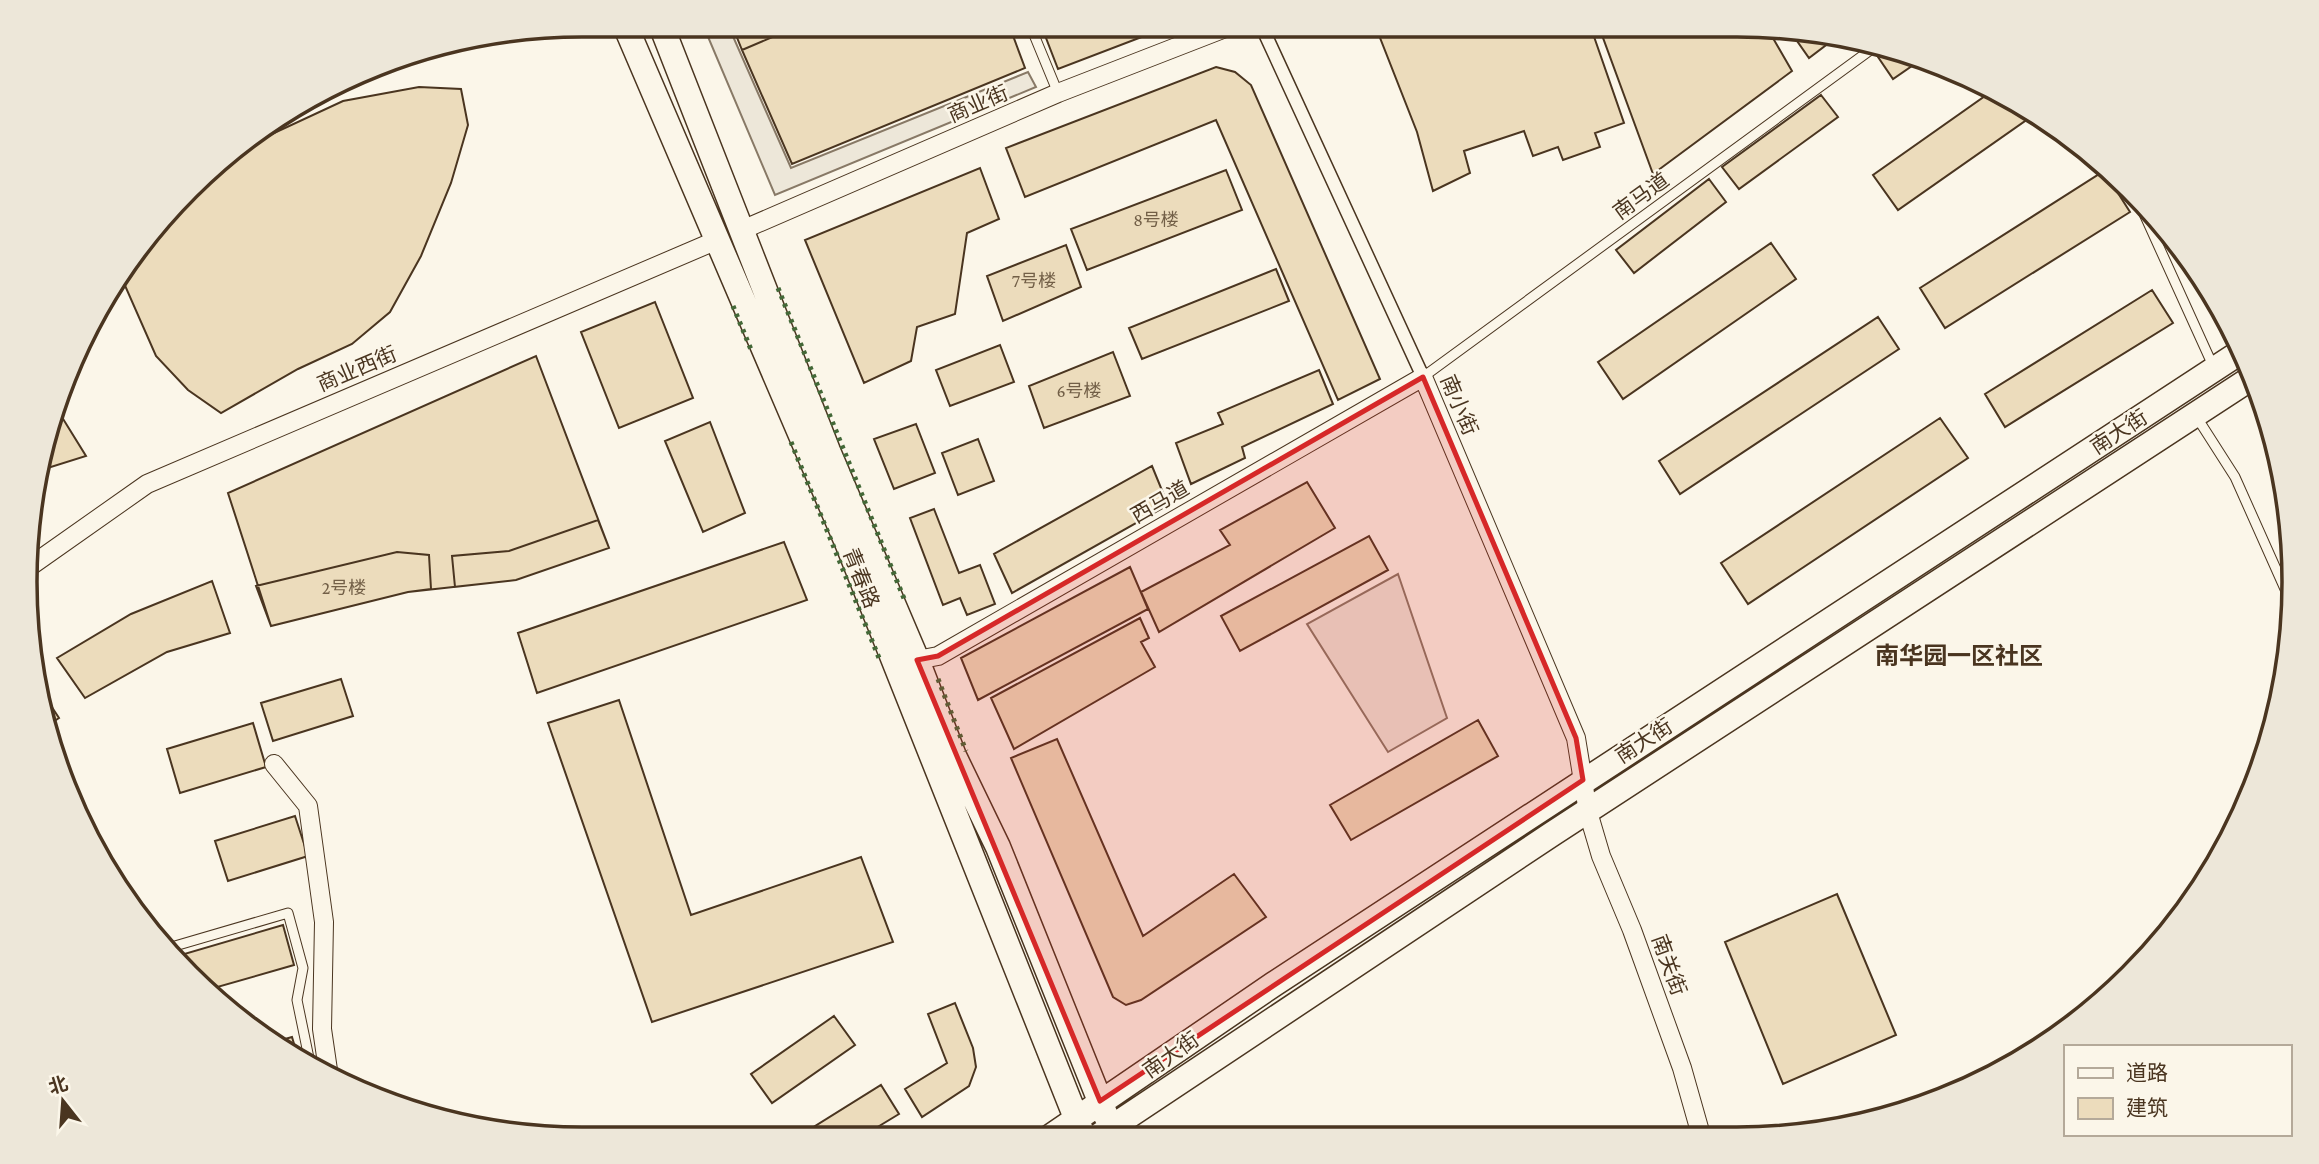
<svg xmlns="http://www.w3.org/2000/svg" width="2319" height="1164" font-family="'Crimson Pro','Noto Sans SC',serif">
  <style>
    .parking { fill: #ede7d9; stroke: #887966; stroke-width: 2 }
    .building { fill: #ecdcbc; stroke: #4a3520; stroke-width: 2 }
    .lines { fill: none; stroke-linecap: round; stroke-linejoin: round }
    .service-casing { stroke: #4a3520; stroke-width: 11 }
    .pedestrian-casing { stroke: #4a3520; stroke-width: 15 }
    .minor-casing { stroke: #4a3520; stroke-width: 20 }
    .secondary-casing { stroke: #4a3520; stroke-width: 27 }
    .service { stroke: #fbf6e9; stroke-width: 9 }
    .pedestrian { stroke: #fbf6e9; stroke-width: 12 }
    .minor { stroke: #fbf6e9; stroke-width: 18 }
    .secondary { stroke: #fbf6e9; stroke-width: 24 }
    .hedge { stroke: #436837; stroke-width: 5; stroke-dasharray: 3.5 5; stroke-linecap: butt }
    .marked { fill: #d62828; fill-opacity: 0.2; stroke: #d62828; stroke-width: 5; stroke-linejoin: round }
    .labels { text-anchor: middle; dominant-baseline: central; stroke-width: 5; stroke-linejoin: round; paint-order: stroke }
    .number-label { font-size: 18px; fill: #725f47 }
    .street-label { font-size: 21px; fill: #4a3520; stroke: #fbf6e9 }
    .quarter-label { font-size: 24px; font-weight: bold; fill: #4a3520; stroke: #fbf6e9 }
    .rim { fill: none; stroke: #4a3520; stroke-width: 3.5 }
  </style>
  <rect width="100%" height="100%" fill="#fbf6e9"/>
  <path class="parking" d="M703 25H728L791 168 1028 72 1036 87 775 195Z
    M1398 574 1447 718 1388 752 1307 624Z"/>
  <path class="building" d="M732 25H801L742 50Z
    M801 25H1009L1025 68 792 164 742 50Z
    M1041 25H1173L1058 69Z
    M1375 25 1598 26 1591 28 1624 123 1595 133 1600 147 1563 160 1558 147 1533 156 1524 131 1464 151 1470 173 1433 191 1417 132Z
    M1628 26H1766L1792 71 1653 174 1602 35Z
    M1788 28 1838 36 1809 58Z
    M1888 46 1922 59 1893 79 1876 54Z
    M1216 67 1235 72 1251 85 1380 379 1338 400 1216 120 1025 197 1006 148Z
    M419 87 461 89 468 125 451 183 421 256 390 312 352 344 298 369 221 413 188 390 156 356 119 272 229 154 343 101Z
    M1995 89 2035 114 1898 210 1873 175Z
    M1821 95 1838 117 1739 189 1722 167Z
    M980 168 999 219 967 233 955 314 917 327 911 361 864 383 805 240Z
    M1226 170 1242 210 1087 270 1071 229Z
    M2104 171 2130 212 1945 328 1920 288Z
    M1709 179 1726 202 1634 273 1616 250Z
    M1771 243 1796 279 1623 399 1598 362Z
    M1066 245 1081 287 1003 321 987 276Z
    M1276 269 1289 301 1142 359 1129 328Z
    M2198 273 2220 303 2222 307 2219 310 2195 274Z
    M2152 290 2173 323 2005 427 1985 394Z
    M655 302 693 398 619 428 581 332Z
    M1878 317 1899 349 1680 494 1659 461Z
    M1000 345 1014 382 950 406 936 370Z
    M1113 352 1130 396 1044 428 1029 386Z
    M536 356 609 548 516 580 408 592 271 626 228 493Z
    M1319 370 1333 404 1242 447 1245 458 1191 484 1176 443 1223 424 1218 413Z
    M58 397 60 414 86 456 35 472Z
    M1940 418 1968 458 1748 604 1721 563Z
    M710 422 745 513 703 532 665 441Z
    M916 424 935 473 894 489 874 439Z
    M978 439 994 481 958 495 942 453Z
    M1152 466 1168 505 1012 593 994 554Z
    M1307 482 1335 528 1159 632 1141 592 1230 545 1220 530Z
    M934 509 959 573 980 565 995 604 967 615 960 598 943 605 910 518Z
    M598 520 609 548 516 580 455 587 452 556 509 551Z
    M1369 536 1388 570 1240 651 1221 616Z
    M784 542 807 600 537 693 518 633Z
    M397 552 429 555 431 589 408 592 271 626 256 586Z
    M1130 567 1148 609 978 700 961 658Z
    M212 581 230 633 167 652 85 698 57 658 131 614Z
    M1140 618 1149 638 1141 642 1155 667 1014 749 991 698Z
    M341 679 353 716 273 741 261 703Z
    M40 689 59 718 50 724Z
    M619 700 691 915 861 857 893 942 652 1022 548 723Z
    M1478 720 1498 756 1351 840 1330 805Z
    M253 723 266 767 180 793 167 749Z
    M1057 739 1143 936 1234 874 1266 917 1141 1000 1126 1005 1113 997 1011 758Z
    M295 816 308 856 228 881 215 841Z
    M1837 894 1896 1035 1783 1084 1725 942Z
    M283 925 294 965 207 990 188 976 174 957Z
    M955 1003 973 1048 976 1067 969 1086 922 1117 905 1089 947 1063 928 1014Z
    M834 1016 855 1045 772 1103 751 1074Z
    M292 1037 297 1054 278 1041Z
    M881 1085 899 1114 861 1137 796 1138Z"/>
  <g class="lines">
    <g class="service-casing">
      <path id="service" d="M1030 25 1058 93
        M2135 194 2214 368
        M1423 377 1880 43
        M2196 416 2235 477 2293 607
        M168 948 288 913 303 968 297 1000 310 1063"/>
    </g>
    <g class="pedestrian-casing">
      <path id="pedestrian" d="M1261 25 1423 377"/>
    </g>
    <g class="minor-casing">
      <path id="minor" d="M742 230 1058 93 1233 25
        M32 565 147 484 715 241
        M917 660 938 656 1423 377 1576 738 1588 812 1601 856 1632 930 1682 1068 1701 1135
        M274 764 308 806 324 922 322 1029 329 1077"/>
    </g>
    <g class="secondary-casing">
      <path id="secondary" d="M625 25 848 545 1082 1133
        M661 25 828 451 917 660 954 756 998 847 1106 1116
        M1050 1137 1274 984 2242 351
        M1097 1137 1552 834 2253 377"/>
    </g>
    <use href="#service" class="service"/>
    <use href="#pedestrian" class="pedestrian"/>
    <use href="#minor" class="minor"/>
    <use href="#secondary" class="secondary"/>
    <path class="hedge" d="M778 288 905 601
      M733 306 752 352
      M791 442 879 658
      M938 679 966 751"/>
  </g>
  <path class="marked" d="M1423 377 1576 738 1583 780 1100 1101 917 660 938 656Z"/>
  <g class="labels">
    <g class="number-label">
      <text x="1156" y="220">8号楼</text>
      <text x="1034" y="281">7号楼</text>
      <text x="1079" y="391">6号楼</text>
      <text x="344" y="588">2号楼</text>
    </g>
    <g class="street-label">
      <text transform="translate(978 104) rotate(-23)">商业街</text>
      <text transform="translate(1641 196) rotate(-36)">南马道</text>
      <text transform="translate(357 369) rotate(-23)">商业西街</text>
      <text transform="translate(1459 405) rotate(67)">南小街</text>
      <text transform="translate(2119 432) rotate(-33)">南大街</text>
      <text transform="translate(1160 502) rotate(-30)">西马道</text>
      <text transform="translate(861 578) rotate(68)">青春路</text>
      <text transform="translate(1644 741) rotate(-33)">南大街</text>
      <text transform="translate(1669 965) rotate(70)">南关街</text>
      <text transform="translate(1171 1055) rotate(-35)">南大街</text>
    </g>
    <g class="quarter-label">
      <text x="1959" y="655">南华园一区社区</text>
    </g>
  </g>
  <path d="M0 0H2319V1164H0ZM582 37H1737A545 545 0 0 1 2282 582V582A545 545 0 0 1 1737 1127H582A545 545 0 0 1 37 582V582A545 545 0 0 1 582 37Z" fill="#ede7d9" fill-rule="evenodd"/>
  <path class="rim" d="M582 37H1737A545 545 0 0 1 2282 582V582A545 545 0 0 1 1737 1127H582A545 545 0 0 1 37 582V582A545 545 0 0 1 582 37Z"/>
  <rect x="2064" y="1045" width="228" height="91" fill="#fbf6e9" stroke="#b4a999" stroke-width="2"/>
  <rect x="2078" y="1068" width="35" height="10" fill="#fbf6e9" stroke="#b4a999" stroke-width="2"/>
  <text x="2126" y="1080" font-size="21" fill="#4a3520">道路</text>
  <rect x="2078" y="1098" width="35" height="21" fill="#ecdcbc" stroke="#b4a999" stroke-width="2"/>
  <text x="2126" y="1115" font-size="21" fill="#4a3520">建筑</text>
  <g transform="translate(63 1101) rotate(343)" stroke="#fbf6e9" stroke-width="5" paint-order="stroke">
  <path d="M0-5L12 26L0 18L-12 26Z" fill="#4a3520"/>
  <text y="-10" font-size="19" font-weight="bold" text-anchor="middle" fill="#4a3520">北</text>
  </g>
</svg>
